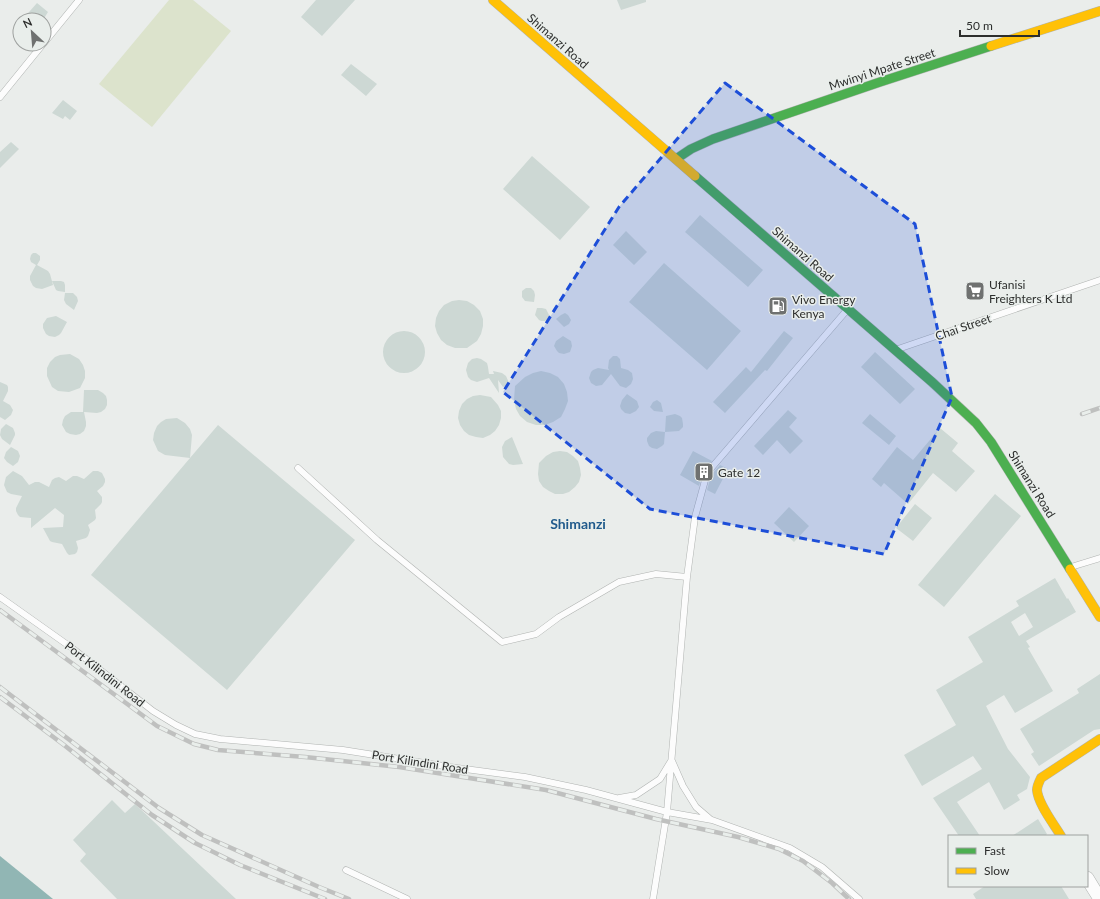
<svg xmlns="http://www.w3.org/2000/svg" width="1100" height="899" font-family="Lato,sans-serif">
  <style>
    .green { fill: #dce3cc }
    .water { fill: #91b6b4 }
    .building { fill: #cdd8d4; fill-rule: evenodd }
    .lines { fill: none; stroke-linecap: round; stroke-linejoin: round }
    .lane-casing { stroke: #b0b3b1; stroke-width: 7 }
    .street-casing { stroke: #b0b3b1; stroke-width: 14 }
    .fast-casing { stroke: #b0b3b1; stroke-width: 10 }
    .slow-casing { stroke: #b0b3b1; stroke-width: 10 }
    .lane { stroke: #fcfcfc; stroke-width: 6 }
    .street { stroke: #fcfcfc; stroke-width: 13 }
    .fast { stroke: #4caf50; stroke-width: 9 }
    .slow { stroke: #ffc107; stroke-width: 9 }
    .rail-casing { stroke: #bfc0bf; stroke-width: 4.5 }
    .rail { stroke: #e9eeeb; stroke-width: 3; stroke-dasharray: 9; stroke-linecap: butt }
    .marked { fill: #1d4ed8; fill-opacity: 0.2; stroke: #1d4ed8; stroke-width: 3; stroke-dasharray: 8 5; stroke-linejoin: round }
    .labels { text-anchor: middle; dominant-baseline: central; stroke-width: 3; stroke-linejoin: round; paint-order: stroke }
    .street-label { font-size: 12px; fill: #2d2e2d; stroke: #e9eeeb }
    .poi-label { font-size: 12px; fill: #2d2e2d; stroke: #e9eeeb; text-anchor: start }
    .quarter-label { font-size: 14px; font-weight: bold; fill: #215b8c; stroke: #e9eeeb }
  </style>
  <rect width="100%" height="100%" fill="#eaedeb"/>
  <path class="green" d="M169 0H193L231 31 152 127 99 84Z"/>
  <path class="water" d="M0 856 53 899H0Z"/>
  <path class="building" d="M316 0H355L322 36 301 17Z
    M617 0H646V2L621 10Z
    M37 3 48 12 43 20H22Z
    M351 64 377 84 366 96 341 75Z
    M63 100 77 111 70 120 65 116 63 119 52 113Z
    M11 142 19 149 0 168V152Z
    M532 156 590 207 560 240 503 189Z
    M700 215 763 270 748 287 685 232Z
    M626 231 647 252 634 265 613 245Z
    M33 253H36L40 256V260L37 265 48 271 50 274 53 285 42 289 36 288 33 286 30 280V276L36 265 31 262 30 259 31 255Z
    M664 263 741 331 707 370 629 302Z
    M52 281H61L64 282 65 285V292L58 291 56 290Z
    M526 288H531L534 291 535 295 534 302 525 301 522 297V291Z
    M65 293H73L77 297 78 301 74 310 66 304 64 300Z
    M459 300 467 301 474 305 480 311 483 319V326L481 334 477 341 467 348H455L447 345 441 340 437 333 435 326 436 318 439 311 444 305 452 301Z
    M537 308H542L546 309 550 317 545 321H541L539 320 535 315Z
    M565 313 568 315 571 320 569 324 564 327 556 319 561 315Z
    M56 316 67 322 61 333 59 335 55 337 49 336 46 334 43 328V324L47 318Z
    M383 352a21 21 0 1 1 42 0a21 21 0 1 1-42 0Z
    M784 331 793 338 767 371 765 370 725 413 713 402 746 367 751 372Z
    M563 336 571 341 572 346 570 352 564 354 559 353 557 351 554 346 556 341Z
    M875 352 915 389 900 404 861 367Z
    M70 354 79 359 83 365 85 371V378L80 388 69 392 58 391 52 387 47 376V368L50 362 55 357 60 355Z
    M613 356H617L620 359 621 368 628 370 632 373 633 379 631 384 626 388 620 386 611 374 602 385 596 386 591 383 589 378 591 372 593 370 598 368 609 370 608 368 609 360Z
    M477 358 481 359 487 363 488 367 489 374H494L493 371 502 373 506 376 510 385 503 387 498 380 499 393 489 378 477 382 471 380 468 377 466 370 468 363 472 359Z
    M541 371 550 373 558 377 564 384 567 392 568 401 565 409 561 417 553 422 545 425H536L527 422 520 416 516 409 514 400 515 386 525 377 533 373Z
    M0 382 7 385 8 387V391L3 401 10 405 13 410 11 415 5 420 0 417Z
    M84 390H98L103 393 106 396 107 400V405L105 409 101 412 97 413 84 412 86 422V426L84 431 80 434 76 435 70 434 66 432 62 425 63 420 65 416 71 412H83Z
    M627 394 637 401 639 407 636 411 630 414 625 413 621 409 620 406 622 400Z
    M480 395 491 397 498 405 501 411V418L499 425 495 431 490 435 483 438 476 437 469 435 464 431 460 425 458 418 459 411 462 404 467 399 473 396Z
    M657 400 661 403 663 412 654 411 650 407 653 402Z
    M788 410 797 418 789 427 803 441 790 454 777 440 763 455 754 446Z
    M675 414 680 416 682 418 683 424V427L679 431 665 432 666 416Z
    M870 414 896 436 889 445 862 423Z
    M177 418 185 423 190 429 192 435 190 458 218 425 355 540 227 690 91 575 190 458 165 455 158 451 153 440 154 433 157 426 161 422 166 419Z
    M6 424 13 428 15 433V435L10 445 2 439 0 435 1 429Z
    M940 428 958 443 952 451 975 471 956 492 933 473 908 504 884 483 881 487 872 479 897 447 913 460Z
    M656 431 665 432 664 444 662 446 657 449 652 448 649 446 647 441V438L651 433Z
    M512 437 523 464 513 465 509 464 503 457 502 447 505 441Z
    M11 447 18 451 20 456 18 462 13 466 7 462 4 458 6 452Z
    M560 451 567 452 573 456 578 461 580 468 581 475 579 482 575 487 569 492 563 494H555L549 491 543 487 539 481 538 474 539 463 546 456 553 452Z
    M693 451 712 461 703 472 699 486 680 475Z
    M720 465 728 469 715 494 707 490 711 475Z
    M13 471 22 476 29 485 35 482H39L49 487 52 480 55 478 59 477 66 481 73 476H77L84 479 93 471H98L102 473 105 479V482L103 486 97 491 102 497V502L101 504 95 510 96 518 95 520 88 525 90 530 88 536 86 538 76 541 78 548 77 552 75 554 69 555 67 553 62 544 52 542 50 541 43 528 63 527 64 515 55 508 31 528V518L20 517 18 515 16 511V508L22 496 11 494 7 492 4 485 6 477Z
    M995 494 1021 516 944 607 918 585Z
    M915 504 932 518 913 541 896 528Z
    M789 507 809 526 794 542 774 523Z
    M1055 578 1067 599 1068 598 1076 612 1026 641 1030 647 1028 648 1053 691 1015 713 1004 695 986 706 1008 749 1030 777 1027 789 1017 795 1020 800 1004 810 989 782 957 802 980 836H959L933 798 982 769 973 756 922 786 904 755 956 725 936 690 983 662 968 637 1019 606 1016 601ZM1025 613 1033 627 1019 636 1011 622Z
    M1100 674V729L1094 730 1039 766 1031 754 1034 752 1020 729 1079 693 1077 689Z
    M112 800 125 813 135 804 236 899H117L80 861 86 854 73 840Z
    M1038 819 1047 834 1045 836H1012Z
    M985 886H1061L1069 899H976L973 894Z"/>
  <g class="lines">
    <g class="lane-casing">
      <path id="lane" d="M44 43 79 0
        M0 97 43 44
        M898 349 1100 280
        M298 468 377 540 502 642 536 634 559 617 619 582 656 574 687 577
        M1071 567 1100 558
        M0 597 72 648 153 711 176 725 195 734 220 739 343 750 450 767 525 777 586 790 667 812 712 820 790 848 822 867 859 899
        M672 761 683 786 696 807 710 819
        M619 798 636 795 660 779 671 761
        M346 870 407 899
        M653 899 667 812 687 577 695 517 707 473 847 310"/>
    </g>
    <g class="street-casing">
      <path id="street" d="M1087 878 1100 899"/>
    </g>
    <g class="fast-casing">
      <path id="fast" d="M676 159 691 149 713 139 880 82 991 46
        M695 176 932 382 976 423 991 442 1070 569"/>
    </g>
    <g class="slow-casing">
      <path id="slow" d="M493 0 695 176
        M991 46 1100 11
        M1070 569 1100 617
        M1061 836C1054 824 1038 804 1037 790 1037 786 1039 782 1041 778L1100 739"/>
    </g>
    <use href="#lane" class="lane"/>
    <use href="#street" class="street"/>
    <use href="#fast" class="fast"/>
    <use href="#slow" class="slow"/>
    <g class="rail-casing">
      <path id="rail" d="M1082 414 1100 408
        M0 610 157 726 194 744 218 750 305 757 399 767 546 790 656 819 738 837 779 849 803 861 832 883 849 899
        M0 687 159 808 202 835 319 887 349 899
        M0 697 64 745 152 815 195 843 240 865 325 899"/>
    </g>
    <use href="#rail" class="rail"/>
  </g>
  <path class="marked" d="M725 83 915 224 952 397 884 554 650 509 503 392 619 207Z"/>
  <defs>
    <g id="supermarket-square" transform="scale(1)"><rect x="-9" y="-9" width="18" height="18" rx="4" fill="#6f7170" stroke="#e9eeeb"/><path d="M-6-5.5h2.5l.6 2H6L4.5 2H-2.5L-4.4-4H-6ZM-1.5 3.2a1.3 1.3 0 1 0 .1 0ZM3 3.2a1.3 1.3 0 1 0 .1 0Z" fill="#fff"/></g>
    <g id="fuel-square" transform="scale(1)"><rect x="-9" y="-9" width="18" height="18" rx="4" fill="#6f7170" stroke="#e9eeeb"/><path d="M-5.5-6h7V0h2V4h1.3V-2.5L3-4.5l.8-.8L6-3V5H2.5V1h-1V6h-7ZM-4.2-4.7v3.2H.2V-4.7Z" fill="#fff"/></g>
    <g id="building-square" transform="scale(1)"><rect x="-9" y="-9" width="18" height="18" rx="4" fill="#6f7170" stroke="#e9eeeb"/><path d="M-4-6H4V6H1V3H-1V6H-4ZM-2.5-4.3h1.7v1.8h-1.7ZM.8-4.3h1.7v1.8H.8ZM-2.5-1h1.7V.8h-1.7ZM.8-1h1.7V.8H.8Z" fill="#fff"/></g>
  </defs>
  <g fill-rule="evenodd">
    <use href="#supermarket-square" x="975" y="291"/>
    <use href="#fuel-square" x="778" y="306"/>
    <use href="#building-square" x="704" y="472"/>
  </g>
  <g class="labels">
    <g class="street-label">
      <text transform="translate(558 41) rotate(41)">Shimanzi Road</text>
      <text transform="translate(882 69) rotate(-18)">Mwinyi Mpate Street</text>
      <text transform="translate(803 254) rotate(41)">Shimanzi Road</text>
      <text transform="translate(963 327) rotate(-19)">Chai Street</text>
      <text transform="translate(1032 484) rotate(58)">Shimanzi Road</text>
      <text transform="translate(105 674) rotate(38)">Port Kilindini Road</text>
      <text transform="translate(420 762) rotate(9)">Port Kilindini Road</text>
    </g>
    <g class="poi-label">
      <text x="989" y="284">Ufanisi<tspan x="989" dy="14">Freighters K Ltd</tspan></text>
      <text x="792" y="299">Vivo Energy<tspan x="792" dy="14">Kenya</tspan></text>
      <text x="718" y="472">Gate 12</text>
    </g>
    <g class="quarter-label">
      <text x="578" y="523">Shimanzi</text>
    </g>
  </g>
  <rect x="948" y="835" width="140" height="52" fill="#e9eeeb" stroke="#9ea19f"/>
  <rect x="956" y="848" width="20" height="6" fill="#4caf50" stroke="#9ea19f"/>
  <text x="984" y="855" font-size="12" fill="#2d2e2d">Fast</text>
  <rect x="956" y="868" width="20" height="6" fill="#ffc107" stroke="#9ea19f"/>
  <text x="984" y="875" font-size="12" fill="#2d2e2d">Slow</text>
  <g transform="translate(32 32) rotate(334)"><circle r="19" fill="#e9eeeb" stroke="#9ea19f"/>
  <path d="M0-3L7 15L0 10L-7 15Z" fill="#6f7170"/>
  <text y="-6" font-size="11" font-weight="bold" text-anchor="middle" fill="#2d2e2d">N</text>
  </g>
  <path d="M960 30v6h79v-6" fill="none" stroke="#2d2e2d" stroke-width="2"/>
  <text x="966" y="30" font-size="12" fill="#2d2e2d" stroke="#e9eeeb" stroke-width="3" paint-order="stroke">50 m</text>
</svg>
